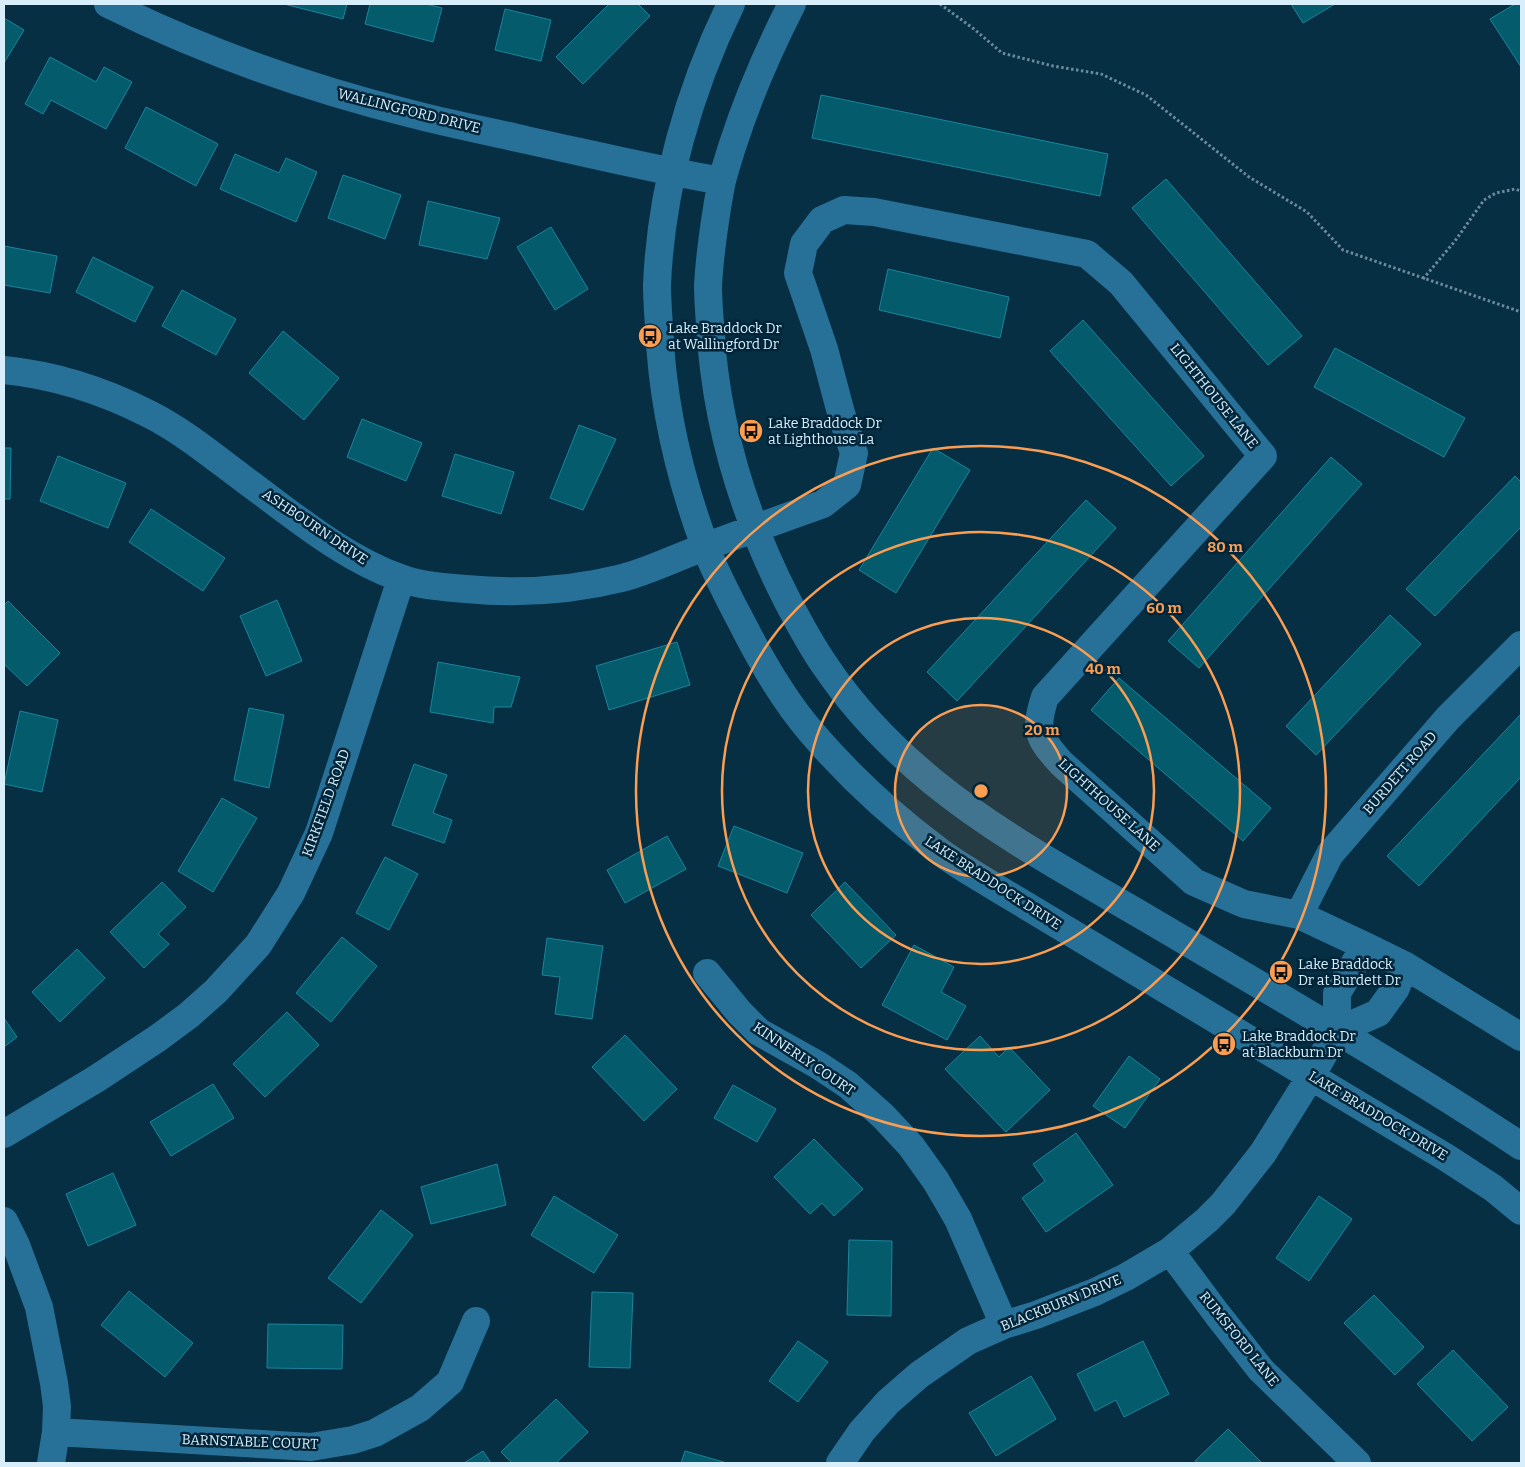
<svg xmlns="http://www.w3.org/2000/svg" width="1525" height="1467" font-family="Bitter,serif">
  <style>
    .building { fill: #045b6c; stroke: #1b849b }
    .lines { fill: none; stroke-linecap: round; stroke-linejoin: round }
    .path { stroke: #6b8a9b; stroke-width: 3; stroke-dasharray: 2.5 2.5; stroke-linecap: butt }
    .minor { stroke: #277098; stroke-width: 28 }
    .ring { fill: none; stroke: #fc9e52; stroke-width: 2.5 }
    .labels { text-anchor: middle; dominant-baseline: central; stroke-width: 5; stroke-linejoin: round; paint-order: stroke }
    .street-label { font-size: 14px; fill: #d9eefb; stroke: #002539 }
    .poi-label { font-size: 14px; fill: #d9eefb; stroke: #002539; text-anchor: start }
    .centre { fill: #fc9e52; stroke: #002539; stroke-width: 2.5 }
    .ring-label { font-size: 15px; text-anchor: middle; font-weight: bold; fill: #fc9e52; stroke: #002539; stroke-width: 5; stroke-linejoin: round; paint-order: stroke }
  </style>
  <rect width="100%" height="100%" fill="#072f44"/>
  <path class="building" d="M284 4H347L343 19Z
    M370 4H426L442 8 433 42 365 24Z
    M609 4H638L650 16 583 84 556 57Z
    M1291 4H1335L1303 23Z
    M1515 4H1521V67L1490 19Z
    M505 9 551 20 541 61 495 50Z
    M4 18 24 30 4 63Z
    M50 57 96 82 104 67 132 82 106 129 51 100 43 114 25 104Z
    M821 95 1108 154 1100 196 812 138Z
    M146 107 218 144 196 186 125 148Z
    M235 154 279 173 286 158 317 172 296 222 220 189Z
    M343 175 401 195 385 239 328 218Z
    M1166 179 1302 336 1268 365 1132 208Z
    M428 201 500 218 487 259 419 245Z
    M551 227 588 289 555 310 517 247Z
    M4 246 57 256 50 293 4 285Z
    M93 257 153 287 135 322 76 292Z
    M888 269 1009 297 1000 338 879 310Z
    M182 290 236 319 216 355 162 326Z
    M1083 320 1204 456 1171 486 1050 351Z
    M283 331 339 378 304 420 249 373Z
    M1335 348 1465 418 1444 457 1314 387Z
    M362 419 422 443 406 481 347 457Z
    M579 425 616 439 583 510 550 498Z
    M4 448H11L10 499H4Z
    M933 448 970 470 896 593 859 570Z
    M455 454 514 472 501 514 442 496Z
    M58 456 126 483 108 528 40 501Z
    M1331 457 1362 484 1199 668 1168 641Z
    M1515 476 1521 482V527L1435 616 1406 589Z
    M1086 500 1116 528 957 701 927 672Z
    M151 509 225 558 203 591 129 542Z
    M277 600 302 661 266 676 240 616Z
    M8 601 60 653 27 686 4 664V605Z
    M1390 615 1421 644 1316 755 1286 726Z
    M677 642 690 685 609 710 596 666Z
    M438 662 520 677 511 707H494L493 723 430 712Z
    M1119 678 1271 808 1243 841 1091 710Z
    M249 708 284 715 269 788 234 780Z
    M20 711 58 720 42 792 4 784Z
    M1521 714V777L1419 886 1387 856Z
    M414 764 447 775 433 813 452 820 444 843 392 825Z
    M222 798 257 818 213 892 178 871Z
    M734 826 803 853 787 893 718 866Z
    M667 836 686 869 625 903 607 870Z
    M385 857 418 874 389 930 356 913Z
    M162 882 186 907 158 934 169 944 144 968 110 932Z
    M845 882 896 935 861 968 811 915Z
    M342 937 377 966 331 1022 296 993Z
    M547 938 603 946 592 1019 555 1014 560 977 542 975Z
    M914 945 954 967 941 992 966 1006 947 1040 882 1005Z
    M77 949 105 978 60 1022 32 992Z
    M287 1012 319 1045 265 1097 233 1064Z
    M4 1018 17 1037 4 1047Z
    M625 1035 677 1089 644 1121 592 1067Z
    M980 1036 999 1057 1009 1047 1050 1090 1006 1132 945 1069Z
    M1129 1056 1160 1079 1125 1128 1093 1106Z
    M213 1084 234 1118 171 1156 150 1122Z
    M733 1085 776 1109 757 1142 714 1118Z
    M1076 1133 1113 1185 1046 1232 1022 1198 1045 1181 1033 1164Z
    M814 1139 863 1189 834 1216 822 1203 810 1214 774 1177Z
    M497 1164 506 1205 431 1224 421 1187Z
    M113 1173 136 1225 88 1246 66 1194Z
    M554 1196 618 1235 594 1273 531 1235Z
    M1319 1196 1352 1219 1309 1281 1276 1258Z
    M381 1210 413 1235 361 1303 328 1278Z
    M849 1240 892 1241 891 1316 847 1315Z
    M129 1291 193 1343 165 1377 101 1325Z
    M592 1292 633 1293 630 1368 589 1367Z
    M1374 1295 1424 1347 1395 1375 1344 1323Z
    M268 1324 343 1325 342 1369 267 1368Z
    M798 1341 828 1362 798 1402 769 1381Z
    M1143 1341 1169 1394 1124 1417 1116 1400 1095 1411 1077 1374Z
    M1453 1350 1508 1407 1472 1441 1417 1384Z
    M1031 1376 1056 1419 996 1456 969 1413Z
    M556 1399 588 1432 556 1463H512L501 1452Z
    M1228 1429 1262 1463H1198L1195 1461Z
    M483 1451 491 1463H464Z
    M685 1451 727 1463H681Z"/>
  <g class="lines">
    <path class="path" d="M940 4 974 29 1002 53 1053 66 1101 74 1146 95 1249 177 1307 212 1343 250 1521 312
      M1423 279 1455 241 1484 200 1496 193 1515 189 1521 191"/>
    <path class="minor" d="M108 4C205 52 308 88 412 114 450 124 488 131 526 140 591 154 656 170 722 181
      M731 4C689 90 661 188 657 285 657 298 658 312 659 326 662 400 679 476 705 546 716 575 731 602 745 629 764 666 785 702 812 733 848 775 890 814 935 848 955 864 978 876 1000 890L1447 1158 1493 1188 1521 1211
      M792 4C768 51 748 97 732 147 728 160 724 172 721 185 715 218 710 252 708 285 708 298 709 311 710 324 715 420 743 514 787 600 799 623 811 646 826 667 855 710 892 748 932 781 998 835 1075 876 1148 919 1273 993 1400 1066 1521 1146
      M4 370C54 375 104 391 149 414 183 431 214 457 245 480 293 515 342 557 400 578 421 586 444 587 466 589 519 594 570 591 622 578 646 572 673 559 697 550 739 534 781 519 823 504L847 485 854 453 841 413 824 349 798 273 804 244 822 220 844 210 874 212 1087 254 1121 283 1263 456 1045 697C1034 731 1038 737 1061 763L1194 882 1244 904 1299 915 1365 946 1404 965 1521 1037
      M1299 915 1330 854 1448 718 1521 645
      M707 973 739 1012 759 1032 818 1065 848 1085 883 1116 911 1146 936 1181 958 1219 1004 1325
      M1337 1031 1378 1013 1396 988 1404 965
      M4 1134 96 1079 158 1038 189 1015 216 991 258 945 291 893 319 833 401 579
      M4 1221 16 1245 39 1307 54 1383 57 1406 56 1432 51 1463
      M1170 1251 1217 1314 1261 1370 1357 1463
      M56 1432 311 1447 353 1440 375 1433 420 1408 450 1382 476 1321
      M840 1463 862 1431 888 1402 919 1375 968 1341 1004 1325 1036 1315 1095 1292 1126 1277 1170 1251 1207 1220 1223 1204 1263 1153 1311 1076 1337 1031V993L1365 946"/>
  </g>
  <circle cx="981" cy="791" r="86" fill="#fc9e52" fill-opacity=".12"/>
  <g class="ring">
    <circle cx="981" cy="791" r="86"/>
    <circle cx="981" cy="791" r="173"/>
    <circle cx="981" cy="791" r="259"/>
    <circle cx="981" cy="791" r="345"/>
  </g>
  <defs>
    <g id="bus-disc" transform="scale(1.25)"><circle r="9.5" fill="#fc9e52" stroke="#002539"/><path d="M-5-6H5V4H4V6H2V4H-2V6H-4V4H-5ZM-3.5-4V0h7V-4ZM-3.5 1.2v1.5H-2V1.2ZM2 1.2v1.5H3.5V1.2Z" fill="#111"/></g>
  </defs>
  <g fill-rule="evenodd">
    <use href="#bus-disc" x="650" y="336"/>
    <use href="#bus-disc" x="751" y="431"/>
    <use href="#bus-disc" x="1281" y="972"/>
    <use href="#bus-disc" x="1224" y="1044"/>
  </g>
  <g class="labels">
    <g class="street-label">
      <text transform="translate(409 111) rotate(14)">WALLINGFORD DRIVE</text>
      <text transform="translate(1214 396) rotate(51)">LIGHTHOUSE LANE</text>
      <text transform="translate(315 527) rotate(34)">ASHBOURN DRIVE</text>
      <text transform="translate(1400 773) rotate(-49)">BURDETT ROAD</text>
      <text transform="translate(326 803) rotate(-70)">KIRKFIELD ROAD</text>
      <text transform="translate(1109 805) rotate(42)">LIGHTHOUSE LANE</text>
      <text transform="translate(993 883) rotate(33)">LAKE BRADDOCK DRIVE</text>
      <text transform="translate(804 1059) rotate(34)">KINNERLY COURT</text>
      <text transform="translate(1378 1116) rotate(31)">LAKE BRADDOCK DRIVE</text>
      <text transform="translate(1061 1303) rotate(-22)">BLACKBURN DRIVE</text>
      <text transform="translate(1239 1339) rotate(51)">RUMSFORD LANE</text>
      <text transform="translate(250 1442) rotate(2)">BARNSTABLE COURT</text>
    </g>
    <g class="poi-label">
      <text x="668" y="328">Lake Braddock Dr<tspan x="668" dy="16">at Wallingford Dr</tspan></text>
      <text x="768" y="423">Lake Braddock Dr<tspan x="768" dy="16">at Lighthouse La</tspan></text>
      <text x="1298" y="964">Lake Braddock<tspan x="1298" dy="16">Dr at Burdett Dr</tspan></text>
      <text x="1242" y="1036">Lake Braddock Dr<tspan x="1242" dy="16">at Blackburn Dr</tspan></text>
    </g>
  </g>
  <circle cx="981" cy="791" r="8" class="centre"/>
  <g class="ring-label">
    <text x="1225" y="552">80 m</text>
    <text x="1164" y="613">60 m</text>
    <text x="1103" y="674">40 m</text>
    <text x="1042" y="735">20 m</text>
  </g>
  <rect width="1525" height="1467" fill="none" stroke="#d9eefb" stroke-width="10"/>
</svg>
